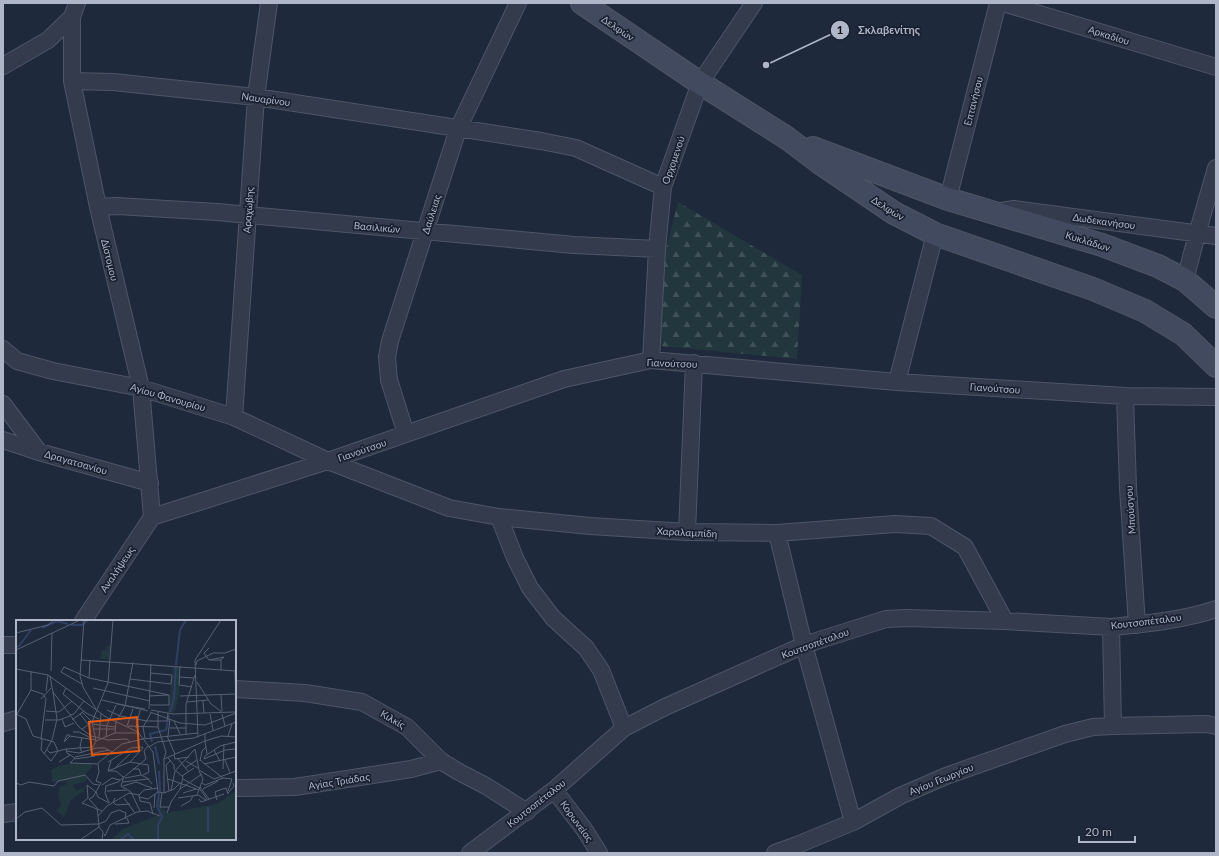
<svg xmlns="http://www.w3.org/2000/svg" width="1219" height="856" font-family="Lato,sans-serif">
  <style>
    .forest { fill: url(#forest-firs) }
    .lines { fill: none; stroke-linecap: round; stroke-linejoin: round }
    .minor-casing { stroke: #4e5666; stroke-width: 18 }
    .secondary-casing { stroke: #4e5666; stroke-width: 24 }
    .minor { stroke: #333b4c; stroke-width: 16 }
    .secondary { stroke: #414a5f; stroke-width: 22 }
    .labels { text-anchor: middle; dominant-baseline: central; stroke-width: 3.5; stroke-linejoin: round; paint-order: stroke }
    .street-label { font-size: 10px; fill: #aeb6c8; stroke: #192030 }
    .inset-river { fill: none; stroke: #2f4063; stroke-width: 2 }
    .inset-road { fill: none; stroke: #586174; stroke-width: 1 }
    .view { fill: #e8590c; fill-opacity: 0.15; stroke: #e8590c; stroke-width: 2 }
    .inset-edge { fill: none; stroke: #aeb6c8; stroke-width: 2 }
    .leader { fill: none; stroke: #aeb6c8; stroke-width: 1.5 }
    .callout-dot { fill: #aeb6c8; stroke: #192030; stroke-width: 1.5 }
    .mark-label { font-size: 12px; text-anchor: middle; font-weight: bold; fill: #111 }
    .callout-label { font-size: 11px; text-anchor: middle; font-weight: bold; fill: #aeb6c8; stroke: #192030; stroke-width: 3.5; stroke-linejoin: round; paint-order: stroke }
  </style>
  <defs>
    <pattern id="forest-firs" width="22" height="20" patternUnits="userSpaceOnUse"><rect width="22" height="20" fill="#21373d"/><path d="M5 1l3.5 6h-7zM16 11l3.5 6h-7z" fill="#3f5258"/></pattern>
  </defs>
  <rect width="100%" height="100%" fill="#1f293c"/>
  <path class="forest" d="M678 202 802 275 797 359 661 346 664 257Z"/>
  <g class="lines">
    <g class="minor-casing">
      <path id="minor" d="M77 3 72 17V81L98 207 141 388 152 517
        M1003 3 1216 67
        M3 66 48 40 72 17
        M72 81 113 82 256 97 541 141 576 148 663 187
        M948 199 998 3
        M98 207 117 206 217 212 574 245 657 249
        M1002 211 1014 209 1216 236
        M1185 280 1197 234 1216 168
        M3 349 17 361 53 371 141 388 234 417 328 461 449 508 499 517 590 526 687 532 777 533 895 524 931 526 965 547 1005 621
        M651 360 657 249 663 187 700 83 754 3
        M897 382 935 234
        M1125 396 1128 488 1137 625
        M3 404 39 452
        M234 417 256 97 269 3
        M406 434 389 380 387 357 390 341 458 129 518 3
        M3 440 39 452 150 483
        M152 517 328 461 564 379 651 360 897 382 1125 396 1216 397
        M499 517 515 558 530 588 553 618 586 648 601 670 624 728
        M687 532 694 363
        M777 533 804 645 853 822
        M83 621 152 517
        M1111 627 1113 726
        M3 645H17
        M235 689 305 693 362 702 407 727 441 761 459 772 486 786 527 812
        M3 723 17 719
        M235 788 295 787 411 769 441 761
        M554 790 584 829 599 853
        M3 814 17 812
        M470 853 554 790 624 728 665 707 804 645 886 619 907 618 1005 621 1111 627C1143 624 1185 620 1216 609
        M775 853 797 845 853 822 900 796 946 776 1065 734 1093 727 1113 726 1207 724 1216 726"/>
    </g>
    <g class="secondary-casing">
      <path id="secondary" d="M582 3 700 83 787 138 820 163 894 213 935 234 1093 289 1145 311 1183 334 1216 366
        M813 148 948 199 1102 245 1158 266 1185 280 1216 307"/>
    </g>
    <use href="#minor" class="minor"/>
    <use href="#secondary" class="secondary"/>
  </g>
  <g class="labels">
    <g class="street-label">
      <text transform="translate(618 28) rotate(34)">Δελφών</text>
      <text transform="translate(1109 35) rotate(17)">Αρκαδίου</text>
      <text transform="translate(266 99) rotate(8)">Ναυαρίνου</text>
      <text transform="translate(973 101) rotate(-76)">Επτανήσου</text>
      <text transform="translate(673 160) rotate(-71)">Ορχομενού</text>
      <text transform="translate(888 208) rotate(32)">Δελφών</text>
      <text transform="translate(248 210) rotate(-86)">Αραχώβης</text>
      <text transform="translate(431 214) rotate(-72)">Δαύλειας</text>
      <text transform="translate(1104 221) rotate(8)">Δωδεκανήσου</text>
      <text transform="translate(377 227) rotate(5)">Βασιλικών</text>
      <text transform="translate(1088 241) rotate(17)">Κυκλάδων</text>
      <text transform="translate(110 260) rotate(76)">Δίστομου</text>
      <text transform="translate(672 363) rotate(2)">Γιανούτσου</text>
      <text transform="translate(995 388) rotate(4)">Γιανούτσου</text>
      <text transform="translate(168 397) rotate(16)">Αγίου Φανουρίου</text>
      <text transform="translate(362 450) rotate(-19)">Γιανούτσου</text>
      <text transform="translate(76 462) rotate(16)">Δραγατσανίου</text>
      <text transform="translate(1130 510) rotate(-94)">Μπούσγου</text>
      <text transform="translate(687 532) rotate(3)">Χαραλαμπίδη</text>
      <text transform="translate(117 569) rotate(-56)">Αναλήψεως</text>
      <text transform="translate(1146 621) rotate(-7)">Κουτσοπέταλου</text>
      <text transform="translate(815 643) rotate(-20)">Κουτσοπέταλου</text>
      <text transform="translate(393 719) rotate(30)">Κιλκίς</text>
      <text transform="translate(941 779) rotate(-22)">Αγίου Γεωργίου</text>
      <text transform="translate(339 781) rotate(-9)">Αγίας Τριάδας</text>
      <text transform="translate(536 803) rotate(-38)">Κουτσοπέταλου</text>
      <text transform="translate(577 821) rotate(54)">Κορωνείας</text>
    </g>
  </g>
  <g transform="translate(16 620)">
    <rect width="220" height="220" fill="#1f293c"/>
    <path d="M90 26H95L93 39H84L86 30H90Z" fill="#21373d"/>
    <path d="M75 143 76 147 69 155 71 161 57 165 60 171 68 167V171L55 180 48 197 40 190 45 186 42 175 44 167 51 164V161L36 162 35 150 45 145Z" fill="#21373d"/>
    <path d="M157 47H164L163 75 158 93 152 92ZM220 171V220H95L107 209 145 194 141 186 144 173 146 188 151 193 201 184Z" fill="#21373d"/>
    <path class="inset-river" d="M55 5H66L72 0M26 8 41 1 52 4M0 27 3 26 15 10M160 45 164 10 170 0M154 92 158 78 160 47M136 122 134 114 150 110 153 95M139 126 143 144M143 151 144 172M192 187V212M104 220 112 214 118 220M142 220V205L146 197 141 186 143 173"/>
    <path class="inset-road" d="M68 0 64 56 67 67 80 89M0 13 32 5 38 0M193 28 188 33 193 40H205M0 30 64 0M65 40 220 51M193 40 208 37M180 45 181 41 197 33H209L220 29M164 46 163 65 176 67M0 49 32 55 90 97 122 112 137 132 142 172 148 173V139L189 121V114M205 50V40L208 37M35 51 36 13M219 51 220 82M34 56 37 72 63 107 75 116 92 120 111 119 114 122M163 57 178 58M73 58 74 40M114 59 155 64 156 55 134 53M181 62 195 84 206 92M66 64 45 52 48 47 73 58 153 75M50 68 47 74 70 93 83 99M77 68 134 81M15 70 27 74 30 79 25 119M30 71 32 55M205 75 206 91M133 76 152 75M164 76 220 74M25 79 35 68M86 80 132 91M187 81 188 93M171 82 192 80M101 84 129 89M134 85H153V75M133 89 135 44M91 90 104 96 131 101H151L152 93M135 90 157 94 219 92M30 91 43 92 56 81M66 92 75 101M134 92 164 103 189 105 220 93M142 92V107L150 132 148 139M0 94 10 99 17 116 38 122 42 131 35 141 25 130 26 119M1 94 15 70V52M64 94 72 104M194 94 197 110M206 94 209 106M54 95 58 94 68 81M46 99 49 107 58 103M29 100H43L54 96M56 100 68 91M158 101 164 114M76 104 99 107M111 106 117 89M112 106 142 107M120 108 124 90M154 108H170M66 109 76 102M77 109H99M57 112H63L75 118M99 113 100 102 109 86 117 42M170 114V84L179 55M54 115H51L48 122 54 116 80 120M151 116 159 134M152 116 154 99M212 116 216 104M83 117 85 94M90 117 91 105 100 85M182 117 179 40 205 0M129 118 127 107 135 93M127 119 182 113M80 121 76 102 92 63 97 0M80 121 99 113H122M220 122 204 126 189 136 188 139 209 130 220 129M133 127 141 122 178 118 220 102M80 128H89L96 132M179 129 183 150M31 130 34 133 50 129M198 130 204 141M50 131 63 133 80 128M66 133 64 127 66 117M28 134 36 120 41 99 37 72M191 134 189 121 205 116 220 117M158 135 159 139 173 137M59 137 93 130M152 138 158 145V149L167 157 164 169M59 139 79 136M162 139 172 151M184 140 207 158 216 159 212 171M209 140 214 153M95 141 92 151H100L107 157M170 141 182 148M184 141 186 131 190 127M43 142 54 135M92 142 115 128 127 127M114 142 132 145 133 152 127 155M82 143 106 124 127 119M188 144 220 137M100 147 114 134M169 148 181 140M117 149H123L125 155M207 149 208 124M183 150 198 159 220 151M92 151 114 142 127 128M108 156 105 166 115 172 124 191M166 156 178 148M109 158 125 155 133 159M152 159 183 170M167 159 183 168 191 179M107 162 132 159 136 164M0 163 5 165 13 162 38 166 42 161 69 155 77 164 83 165M186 163 189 165 207 158M71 165 80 172 82 177 93 183M71 165 72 178M86 165 96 158 104 160M107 166 120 162 136 168M184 167 193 179M187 169 202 161M91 171 111 170M153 171 150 145 155 140M155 171 159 151 179 129M146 173 144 187H153M148 173 158 169 164 163M167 173 180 169M212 173 218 166 217 163M123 175 124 181 134 183 137 194M181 175 187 159 183 151M123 177 132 179 142 172M72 178 66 183 86 191M99 178 97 182 100 185 114 184M108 178 119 193M162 178 182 175 190 180M73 179 77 177 85 163 80 161 83 152 82 144 54 143 59 138 51 133 50 129 77 127 80 121M73 179 81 188 82 196M183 179 185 182 208 174M201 180 199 172 201 171 210 168 212 174M93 183 89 173 90 166 102 162 130 139 128 131 132 126M165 186 174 181 177 176M138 188 139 174M151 193 155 182 164 169 186 154M0 199 9 192 26 188 45 205 83 204 90 201 95 193 103 190 110 193 109 199M99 204 113 203 111 198M88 214 89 216 94 205 121 192 131 191 144 196M64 220 83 207M86 220 87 212 83 207 82 196 91 186 113 173 123 175 128 170 142 168"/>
    <path class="view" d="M121 97 123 131 76 135 73 102Z"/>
    <rect width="220" height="220" class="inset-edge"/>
  </g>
  <path class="leader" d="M766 65L840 30"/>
  <g class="callout-dot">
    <circle cx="766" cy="65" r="4"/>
    <circle cx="840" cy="30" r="10"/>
  </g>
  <g class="mark-label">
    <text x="840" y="34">1</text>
  </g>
  <g class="callout-label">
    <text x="889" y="34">Σκλαβενίτης</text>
  </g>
  <rect width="1219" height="856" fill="none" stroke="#aeb6c8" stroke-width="8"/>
  <path d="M1079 836v6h56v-6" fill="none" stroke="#aeb6c8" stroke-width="2"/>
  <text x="1085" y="836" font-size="12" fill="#aeb6c8" stroke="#192030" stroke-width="3" paint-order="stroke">20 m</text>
</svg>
